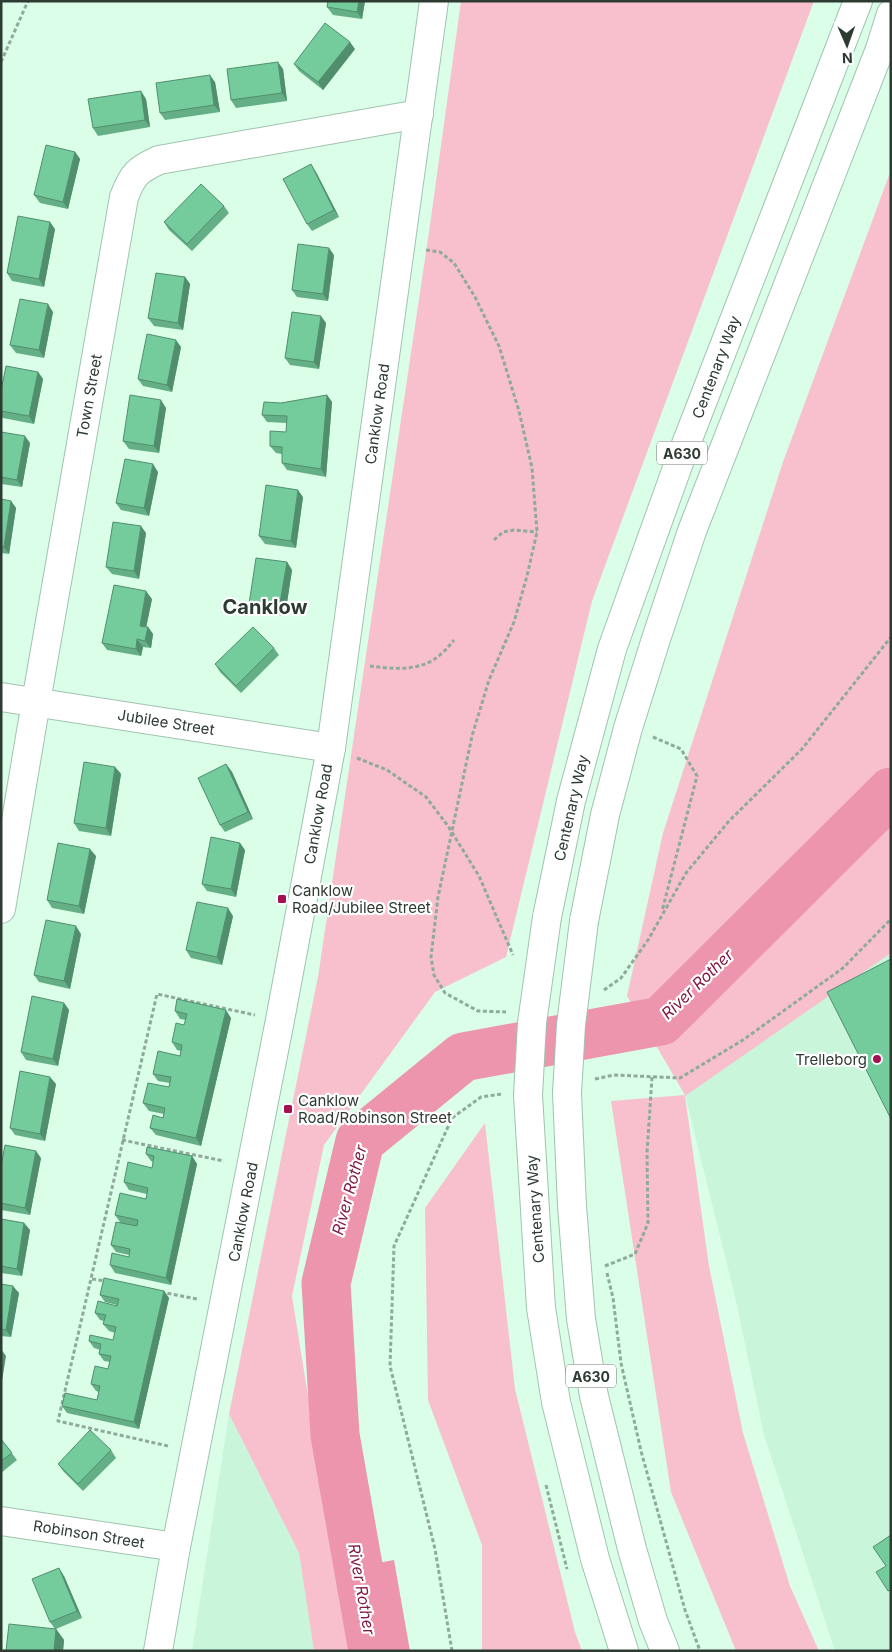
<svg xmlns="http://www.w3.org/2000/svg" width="892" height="1652" font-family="Inter,sans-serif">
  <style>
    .built { fill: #c9f6db }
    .green { fill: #f8c0cd }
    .water { fill: #ed95ad }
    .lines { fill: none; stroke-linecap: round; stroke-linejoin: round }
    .river { stroke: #ed95ad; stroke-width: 49 }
    .minor-casing { stroke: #a0c3af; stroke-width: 30 }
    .tertiary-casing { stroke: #a0c3af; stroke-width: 30 }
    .primary-casing { stroke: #a0c3af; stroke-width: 30 }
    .path { stroke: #8faa9a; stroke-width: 3; stroke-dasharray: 4 2.5; stroke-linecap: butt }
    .minor { stroke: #fff; stroke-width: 28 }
    .tertiary { stroke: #fff; stroke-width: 28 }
    .primary { stroke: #fff; stroke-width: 28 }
    .primary-bridge-casing { stroke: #a0c3af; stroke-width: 30; stroke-linecap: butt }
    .primary-bridge { stroke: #fff; stroke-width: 28 }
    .wall { fill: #64af86 }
    .shaded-wall { fill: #518e6d }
    .building { fill: #74cb9c; stroke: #518e6d }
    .poi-dot { fill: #a41151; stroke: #fff; stroke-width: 2 }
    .labels { text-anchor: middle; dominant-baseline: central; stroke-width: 4.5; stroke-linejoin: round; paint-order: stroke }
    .shield { fill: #fff; stroke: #6c7670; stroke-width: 1 }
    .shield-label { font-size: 14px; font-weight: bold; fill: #2d3b33 }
    .street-label { font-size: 15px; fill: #2d3b33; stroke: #fff }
    .poi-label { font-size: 15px; fill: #2d3b33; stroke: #fff; text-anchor: start }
    .water-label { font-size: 16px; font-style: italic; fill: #7f1841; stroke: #fff }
    .district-label { font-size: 20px; font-weight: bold; fill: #2d3b33; stroke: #fff }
  </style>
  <rect width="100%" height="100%" fill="#dafee8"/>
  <path class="built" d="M891 953V1651H835L764 1435 736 1301 685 1095Z
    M229 1414 299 1553 314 1651H192Z"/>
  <path class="green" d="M461 1H814L592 601 506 957 435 992 324 1145 292 1296 315 1440 340 1570 352 1651H314L299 1553 229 1414 318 977 429 232Z
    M891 170V953L685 1096 709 1266 743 1433 790 1586 819 1651H736L671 1492 611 1101 685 1095 627 996 663 833 783 462Z
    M485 1123 515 1389 575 1632 582 1651H482V1545L428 1400 425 1208Z"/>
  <path class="water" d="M394 1560 410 1651H352L340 1570Z"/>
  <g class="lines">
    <path class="river" d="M373 1651 335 1435 326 1283 360 1141 463 1057 661 1021 891 792"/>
    <g class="minor-casing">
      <path id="minor" d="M1 697 331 748
        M1 909 36 702 124 197C133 174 137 170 159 160L419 114
        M1 1521 176 1547"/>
    </g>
    <g class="tertiary-casing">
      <path id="tertiary" d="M158 1651 176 1547 280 1020 331 748 434 1"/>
    </g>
    <g class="primary-casing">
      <path id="primary" d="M547 917 571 801 612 649 681 457 858 1
        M584 921 605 815 628 728 656 639 692 531 880 49 891 14
        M567 1093 572 1206 581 1319 594 1396 632 1549 653 1621 665 1651
        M528 1095 541 1308 556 1402 595 1559 624 1651"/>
    </g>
    <path class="path" d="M1 62 28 1
      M426 250 440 252 454 263 475 297 499 346 519 411 532 468 537 532 527 576 514 622 489 680 472 736 438 897 431 957 434 975 445 993 478 1011 506 1012
      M494 540 503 532 514 530 537 532
      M370 666C393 669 422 672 441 654 446 650 450 645 454 640
      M653 737 681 749 697 776 662 911
      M357 758 387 770 426 797 448 826 479 876 513 955
      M604 990 621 978 648 940 686 873 729 821 802 749 891 637
      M595 1079 614 1075 680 1078 743 1040 843 968 891 919
      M122 1140 224 1161
      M605 1266 635 1254 648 1223 647 1153 652 1077
      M607 1273 613 1298 621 1363 641 1451 685 1610 700 1651
      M92 1279 106 1281
      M161 1292 197 1299
      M168 1446 58 1421 157 994 255 1015
      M546 1485 567 1569
      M452 1651 435 1549 390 1366 394 1246 452 1118 481 1097 502 1094"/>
    <use href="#minor" class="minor"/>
    <use href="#tertiary" class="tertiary"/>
    <use href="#primary" class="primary"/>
    <g class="primary-bridge-casing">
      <path id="primary-bridge" d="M567 1093 571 1025 584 921
        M528 1095 532 1023 547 917"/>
    </g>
    <use href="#primary-bridge" class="primary-bridge"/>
  </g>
  <path class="wall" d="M328 1H365L362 19 333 15 327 7Z
    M355 49 323 90 299 71 294 64Z
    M283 69 287 101 236 108 231 100Z
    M215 82 220 112 165 120 160 113Z
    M146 99 150 127 98 136 93 128Z
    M75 152 80 159 68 209 40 203 34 195Z
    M316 172 339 217 312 231 307 224Z
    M224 206 229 213 192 251 169 230 164 222Z
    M55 229 44 287 12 281 7 273Z
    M334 255 328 301 297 297 292 290Z
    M185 277 190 284 183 330 154 326 148 318Z
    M53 312 44 358 16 353 10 345Z
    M326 323 319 369 290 365 285 358Z
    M181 347 172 392 143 386 138 379Z
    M38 372 43 379 34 424 3 418 1 416V391Z
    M327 395 332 402 326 477 287 470 282 463V454L276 453 270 446 286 432 287 423 267 422 262 415 281 403Z
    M166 408 159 453 129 449 123 441Z
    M1 432 30 443 22 487 1 484Z
    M158 472 149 516 121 510 116 503Z
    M303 497 296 548 265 544 259 536Z
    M1 499 11 501 16 508 9 554 1 553Z
    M146 533 139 579 112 574 106 567Z
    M287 562 292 570 285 616 254 611 249 604Z
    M152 599 146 627H148L153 634 151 648 143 647 141 656 107 650 102 643Z
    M274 648 279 655 241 693 220 672 215 664Z
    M226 764 232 772 253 819 225 832 220 825Z
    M115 767 121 774 111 836 79 831 74 823Z
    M245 850 236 897 207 891 202 884Z
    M96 856 84 914 52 908 47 900Z
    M233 916 222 965 191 958 186 950Z
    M81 934 70 989 39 982 34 975Z
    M64 1003 69 1010 58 1066 26 1060 21 1052Z
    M175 1011 231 1018 201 1146 156 1135 150 1128 163 1118 164 1114 149 1111 143 1103 169 1087 170 1083 158 1081 153 1074 180 1056 181 1051 177 1050 172 1042 184 1025 186 1020 180 1019Z
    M56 1084 45 1141 15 1135 10 1128Z
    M146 1154 192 1156 197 1164 171 1285 115 1273 110 1265 129 1257V1255L116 1252 111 1245 120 1222 115 1215 146 1199 147 1194 129 1190 124 1182 152 1168 153 1162 151 1161Z
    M41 1158 30 1215 1 1210V1166Z
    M1 1219 24 1223 30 1230 22 1276 1 1273Z
    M1 1284 19 1293 11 1337 1 1336Z
    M164 1291 169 1298 139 1429 67 1413 62 1406 97 1400 99 1392 96 1391 91 1384 108 1369 110 1362 104 1361 99 1354 100 1350 94 1348 89 1341 113 1340 115 1333 109 1331 103 1324 104 1321 100 1320 95 1313 117 1305 105 1302 100 1295Z
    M1 1439 17 1460 1 1473Z
    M111 1450 116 1458 83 1491 63 1471 58 1464Z
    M64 1576 82 1618 56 1629 64 1640 63 1651H6L55 1629 50 1622Z"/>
  <path class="shaded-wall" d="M359 1H365L362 19 357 12Z
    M350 42 355 49 323 90 318 82Z
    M278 62 283 69 287 101 282 93Z
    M210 75 215 82 220 112 214 105Z
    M141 91 146 99 150 127 145 120Z
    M75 152 80 159 68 209 63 202Z
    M311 164 316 172 339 217 334 210Z
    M50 222 55 229 44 287 39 279Z
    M329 248 334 255 328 301 323 294Z
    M185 277 190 284 183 330 178 323Z
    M48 304 53 312 44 358 39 350Z
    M321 316 326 323 319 369 314 362Z
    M176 340 181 347 172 392 167 385Z
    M38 372 43 379 34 424 29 416Z
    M327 395 332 402 326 477 321 469Z
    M161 400 166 408 159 453 154 446Z
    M25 436 30 443 22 487 17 480Z
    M153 464 158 472 149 516 144 508Z
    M298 490 303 497 296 548 291 541Z
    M11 501 16 508 9 554 4 547Z
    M141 526 146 533 139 579 134 571Z
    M287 562 292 570 285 616 279 609Z
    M146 591 152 599 145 633 140 626Z
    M148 627 153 634 151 648 145 641Z
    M137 639 143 647 141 656 136 649Z
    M226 764 232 772 253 819 248 812Z
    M115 767 121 774 111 836 106 828Z
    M240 843 245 850 236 897 231 889Z
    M90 849 96 856 84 914 79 906Z
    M228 908 233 916 222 965 217 957Z
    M76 926 81 934 70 989 64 981Z
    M64 1003 69 1010 58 1066 53 1059Z
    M226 1010 231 1018 201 1146 196 1138Z
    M50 1077 56 1084 45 1141 40 1134Z
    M36 1151 41 1158 30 1215 25 1208Z
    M192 1156 197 1164 171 1285 166 1278Z
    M24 1223 30 1230 22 1276 17 1269Z
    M13 1286 19 1293 11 1337 6 1330Z
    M164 1291 169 1298 139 1429 134 1422Z
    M1 1349 6 1356 1 1387Z
    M59 1568 64 1576 82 1618 77 1611Z
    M56 1629 64 1640 63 1651H54Z"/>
  <path class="building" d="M328 1H359L357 12 327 7Z
    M325 23 350 42 318 82 294 64Z
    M278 62 282 93 231 100 227 69Z
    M210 75 214 105 160 113 156 83Z
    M141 91 145 120 93 128 88 99Z
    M46 145 75 152 63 202 34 195Z
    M311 164 334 210 307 224 283 179Z
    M201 184 224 206 187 244 164 222Z
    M18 216 50 222 39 279 7 273Z
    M298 244 329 248 323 294 292 290Z
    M156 273 185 277 178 323 148 318Z
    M20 299 48 304 39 350 10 345Z
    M292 312 321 316 314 362 285 358Z
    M147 334 176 340 167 385 138 379Z
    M6 366 38 372 29 416 1 411V391Z
    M130 395 161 400 154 446 123 441Z
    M327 395 321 469 282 463V447L270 446V431L286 432 287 416 262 415 264 402 281 403Z
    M1 432 25 436 17 480 1 477Z
    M125 459 153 464 144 508 116 503Z
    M266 485 298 490 291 541 259 536Z
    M1 499 11 501 4 547H1Z
    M113 522 141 526 134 571 106 567Z
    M256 558 287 562 279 609 249 604Z
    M114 585 146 591 140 626 148 627 145 641 137 639 136 649 102 643Z
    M253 627 274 648 236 686 215 664Z
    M84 762 115 767 106 828 74 823Z
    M226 764 248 812 220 825 198 778Z
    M211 837 240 843 231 889 202 884Z
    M58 843 90 849 79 906 47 900Z
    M197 902 228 908 217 957 186 950Z
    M46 920 76 926 64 981 34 975Z
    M891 959V1119L827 992Z
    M32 996 64 1003 53 1059 21 1052Z
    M177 999 226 1010 196 1138 150 1128 153 1115 163 1118 165 1108 143 1103 148 1083 169 1087 171 1077 153 1074 158 1051 180 1056 182 1045 172 1042 176 1023 184 1025 187 1014 175 1011Z
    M20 1071 50 1077 40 1134 10 1128Z
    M5 1145 36 1151 25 1208 1 1203V1166Z
    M147 1147 192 1156 166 1278 110 1265 112 1253 129 1257 130 1249 111 1245 116 1222 137 1226 138 1220 115 1215 120 1193 146 1199 148 1188 124 1182 128 1162 152 1168 154 1156 146 1154Z
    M1 1219 24 1223 17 1269 1 1266Z
    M104 1278 164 1291 134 1422 62 1406 65 1393 97 1400 100 1386 91 1384 95 1366 108 1369 111 1356 99 1354 101 1344 89 1341 90 1335 113 1340 116 1327 103 1324 106 1315 95 1313 98 1301 117 1306 119 1299 100 1295Z
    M1 1284 13 1286 6 1330 1 1329Z
    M90 1430 111 1450 78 1484 58 1464Z
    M1 1439 12 1453 1 1461Z
    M891 1535V1590L888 1591 876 1572 886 1566 873 1547Z
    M59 1568 77 1611 50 1622 32 1579Z
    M9 1624 56 1629 54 1651H6Z"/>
  <g class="poi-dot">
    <rect x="277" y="894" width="10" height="10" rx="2.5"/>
    <circle cx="877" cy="1059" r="5"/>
    <rect x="283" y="1104" width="10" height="10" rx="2.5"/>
  </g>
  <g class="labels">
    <g class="shield">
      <rect x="657" y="441.5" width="50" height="23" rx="4"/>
      <rect x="566" y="1364.5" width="50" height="23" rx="4"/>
    </g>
    <g class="shield-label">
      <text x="682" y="453">A630</text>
      <text x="591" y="1376">A630</text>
    </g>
    <g class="street-label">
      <text transform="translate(716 367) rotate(-69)">Centenary Way</text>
      <text transform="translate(89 396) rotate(-80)">Town Street</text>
      <text transform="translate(377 414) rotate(-82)">Canklow Road</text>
      <text transform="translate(166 722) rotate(9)">Jubilee Street</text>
      <text transform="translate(571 808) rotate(-77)">Centenary Way</text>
      <text transform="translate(318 814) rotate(-80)">Canklow Road</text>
      <text transform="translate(535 1209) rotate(-94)">Centenary Way</text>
      <text transform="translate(243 1212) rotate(-79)">Canklow Road</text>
      <text transform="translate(89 1534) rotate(9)">Robinson Street</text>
    </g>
    <g class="poi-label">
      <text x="292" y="890">Canklow<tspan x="292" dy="17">Road/Jubilee Street</tspan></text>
      <text x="867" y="1059" text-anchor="end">Trelleborg</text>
      <text x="298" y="1100">Canklow<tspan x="298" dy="17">Road/Robinson Street</tspan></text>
    </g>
    <g class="water-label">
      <text transform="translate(697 984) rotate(-44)">River Rother</text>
      <text transform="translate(349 1190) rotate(-75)">River Rother</text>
      <text transform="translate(362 1589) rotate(80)">River Rother</text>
    </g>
    <g class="district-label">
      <text x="265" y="607">Canklow</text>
    </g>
  </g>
  <rect width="892" height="1652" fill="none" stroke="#2d3b33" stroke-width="5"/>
  <g transform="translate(847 45) rotate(178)" stroke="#ffffff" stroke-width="4" paint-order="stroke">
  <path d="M0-4L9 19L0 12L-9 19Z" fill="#2d3b33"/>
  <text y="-8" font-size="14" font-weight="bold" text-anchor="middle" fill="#2d3b33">N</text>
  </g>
</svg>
